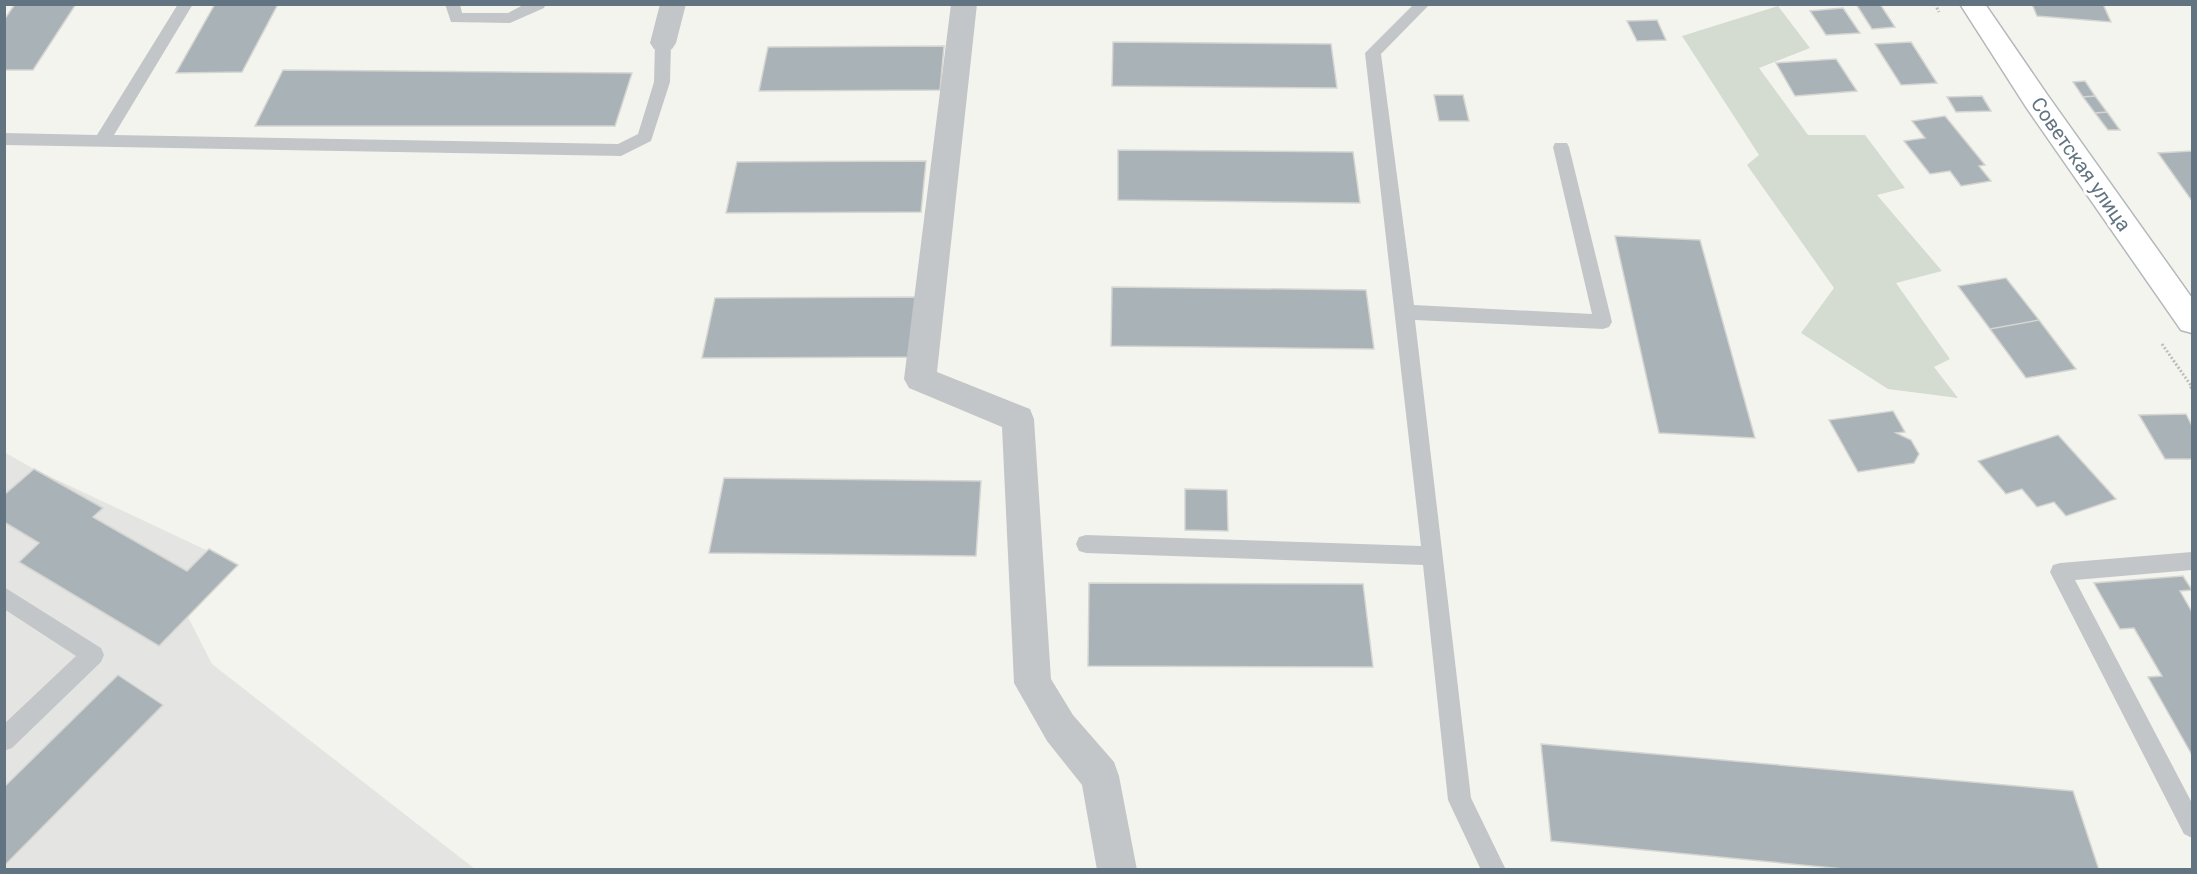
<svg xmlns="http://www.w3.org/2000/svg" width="2197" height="874" font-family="Roboto,sans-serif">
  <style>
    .built { fill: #e4e5e3 }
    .green { fill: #d4dbd0 }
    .building { fill: #a9b2b6; stroke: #d5d5d2; stroke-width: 1.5 }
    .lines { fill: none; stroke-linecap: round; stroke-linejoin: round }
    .primary-casing { stroke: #b3b8bb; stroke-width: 3 }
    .path-far1 { stroke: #babcbe; stroke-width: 3; stroke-dasharray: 2 2; stroke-linecap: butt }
    .path { stroke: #babcbe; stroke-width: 4; stroke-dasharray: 3 3; stroke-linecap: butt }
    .service { fill: #c3c6c9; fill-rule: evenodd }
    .minor { fill: #c3c6c9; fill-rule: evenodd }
    .primary { fill: #fff; fill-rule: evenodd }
    .labels { text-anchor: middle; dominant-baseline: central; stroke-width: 6; stroke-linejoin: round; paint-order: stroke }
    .street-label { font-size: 20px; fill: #627481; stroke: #fff }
  </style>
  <rect width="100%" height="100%" fill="#f4f4ef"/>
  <path class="built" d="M4 452 34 469 238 565 188 617 212 664 475 869H5Z"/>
  <path class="green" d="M1778 6 1810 48 1759 68 1808 135H1865L1905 188 1877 195 1942 271 1896 283 1950 359 1934 367 1958 398 1888 389 1801 333 1834 288 1747 165 1759 155 1682 36Z"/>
  <path class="building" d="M15 4H76L33 70H4V20Z
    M215 4H278L242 72 176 73Z
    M1856 4H1880L1895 27 1872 29Z
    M2032 4H2103L2111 22 2037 16Z
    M1843 8 1860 33 1826 35 1810 11Z
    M1657 20 1666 40 1637 41 1627 21Z
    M1113 42 1331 44 1337 88 1112 86Z
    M1911 42 1937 83 1901 85 1875 44Z
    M944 46 940 90 759 91 768 47Z
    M1836 59 1857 91 1795 96 1776 63Z
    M283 70 632 73 615 126H255Z
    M2085 81 2095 96 2083 97 2073 82Z
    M1434 95H1463L1469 121H1439Z
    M1982 96 1991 111 1956 112 1947 97Z
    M2095 96 2107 112 2095 113 2083 97Z
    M2107 112 2120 130H2108L2095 113Z
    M1945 116 1985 165 1979 166 1991 181 1961 186 1950 171 1930 174 1904 141 1925 138 1912 121Z
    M1118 150 1353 152 1360 203 1118 200Z
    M2192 151V201L2158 153Z
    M926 161 921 212 726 213 737 162Z
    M1615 236 1700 240 1755 438 1659 433Z
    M2006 278 2039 320 1990 329 1958 286Z
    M1112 287 1366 290 1374 349 1111 346Z
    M920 297 914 357 702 358 715 298Z
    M2039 320 2076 369 2026 378 1990 329Z
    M1893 411 1905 432 1896 433 1911 440 1919 454 1914 463 1858 472 1829 420Z
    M2186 414 2192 426V459H2165L2139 415Z
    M2058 435 2116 499 2066 516 2054 502 2037 507 2022 489 2006 494 1978 461Z
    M34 469 103 508 93 517 187 571 209 549 238 565 159 646 19 562 39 543 4 522V495Z
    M724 478 981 481 976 556 709 553Z
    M1185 489 1227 490 1228 531 1185 530Z
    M2183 576 2192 590 2180 591 2192 612V755L2148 677 2162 676 2134 628 2120 629 2094 583Z
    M1089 583 1363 584 1373 667 1088 666Z
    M118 675 163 705 4 866V787Z
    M1541 744 2073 791 2099 870H1855L1551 841Z"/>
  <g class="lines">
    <g class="primary-casing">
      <path id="primary" d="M1960 4H1985L2046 93 2192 298V333L2181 330 2026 107Z"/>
    </g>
    <path class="path-far1" d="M1935 4 1939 12
      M2162 344 2192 387"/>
    <path class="path" d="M2191 386 2192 388"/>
    <path class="service" d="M178 4H193L114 135 618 144 638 134 654 82 655 43 663 38 671 43 670 82 651 141 621 156 4 145 5 133 97 135Z
      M445 4H460L462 13H508L525 4H546L544 8 510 23 451 22Z
      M1414 4H1430L1381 54 1414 305 1592 314 1553 147 1555 143H1567L1569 147 1612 322 1609 327 1603 329 1415 320 1471 798 1506 870H1481L1448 800 1423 565 1086 553 1079 551 1076 544 1079 537 1086 535 1421 546 1365 53Z
      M2192 552V570L2075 580 2192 803V838L2184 834 2050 572 2053 565 2060 563Z
      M4 587 101 648 104 655 101 662 12 748 4 751V724L76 656 4 609Z"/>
    <path class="minor" d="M660 4H686L676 43 672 49 663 52 654 49 650 43Z
      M951 4H977L937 372 1030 409 1034 419 1051 679 1073 715 1114 762 1119 776 1137 870H1097L1082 785 1047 741 1014 683 1002 427 909 388 904 379Z"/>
    <use href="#primary" class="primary"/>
  </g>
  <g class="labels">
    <g class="street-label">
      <text transform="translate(2081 164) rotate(55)">Советская улица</text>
    </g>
  </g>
  <rect width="2197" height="874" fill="none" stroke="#627481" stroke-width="12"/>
</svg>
